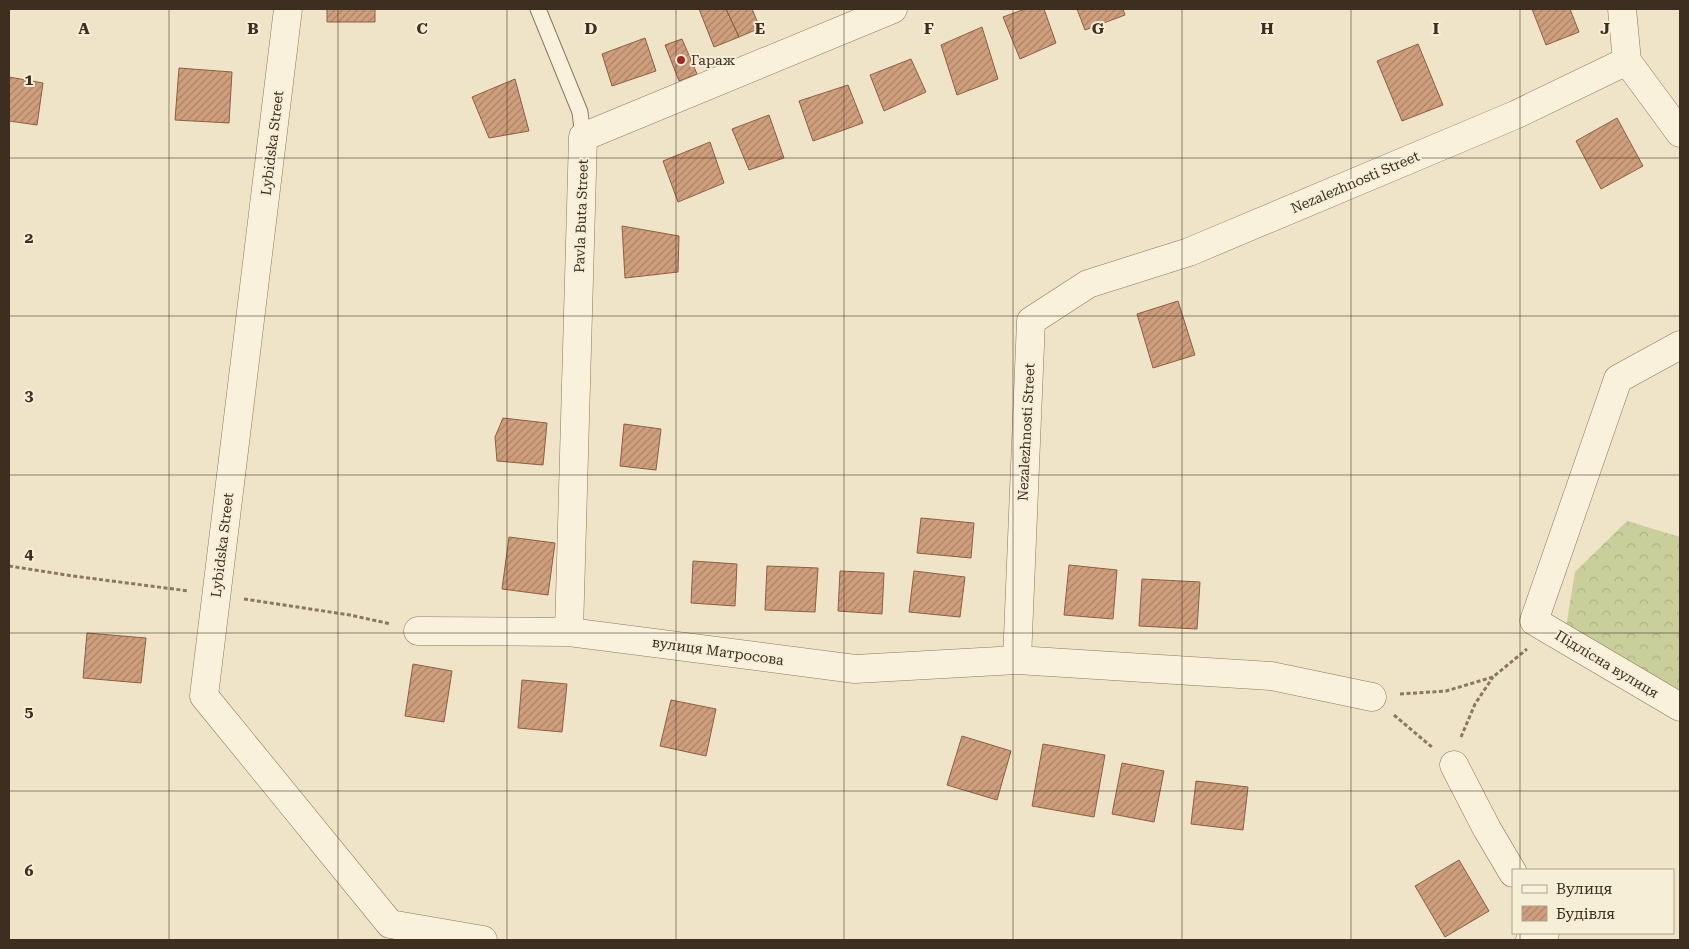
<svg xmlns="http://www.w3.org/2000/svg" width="1689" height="949" font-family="'Roboto Serif',serif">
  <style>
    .forest { fill: url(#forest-crowns) }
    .building { fill: url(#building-hatch); stroke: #8d5f41 }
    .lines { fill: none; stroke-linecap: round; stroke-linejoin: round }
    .lane-casing { stroke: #8d765c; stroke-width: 17 }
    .street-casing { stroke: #8d765c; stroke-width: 29 }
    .path { stroke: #8d765c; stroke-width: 3; stroke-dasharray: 4 2.5; stroke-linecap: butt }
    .lane { stroke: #faf1dc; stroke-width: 15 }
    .street { stroke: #faf1dc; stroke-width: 28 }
    .grid { fill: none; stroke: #3d2e20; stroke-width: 1; stroke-opacity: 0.55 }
    .poi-dot { fill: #9e2a2b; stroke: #f7eed8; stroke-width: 2 }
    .labels { text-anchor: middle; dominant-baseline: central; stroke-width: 4; stroke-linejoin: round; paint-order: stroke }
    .poi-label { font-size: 14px; fill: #3d2e20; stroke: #f7eed8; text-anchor: start }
    .street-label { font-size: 14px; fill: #3d2e20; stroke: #f7eed8 }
    .grid-label { font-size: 16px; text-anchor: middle; font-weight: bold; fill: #3d2e20; stroke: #f7eed8; stroke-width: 4; stroke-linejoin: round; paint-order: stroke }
  </style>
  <defs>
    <pattern id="forest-crowns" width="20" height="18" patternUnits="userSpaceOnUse" patternTransform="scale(1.25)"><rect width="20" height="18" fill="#c9cf9b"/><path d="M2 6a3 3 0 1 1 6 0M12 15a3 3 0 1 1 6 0" fill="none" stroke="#aeb285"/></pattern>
    <pattern id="building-hatch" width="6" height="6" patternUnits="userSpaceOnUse" patternTransform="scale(1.25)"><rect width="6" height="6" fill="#cf9f7d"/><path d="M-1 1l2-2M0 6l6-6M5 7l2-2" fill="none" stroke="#a98266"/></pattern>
  </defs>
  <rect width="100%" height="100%" fill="#f0e4c8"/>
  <path class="forest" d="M1627 521 1680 537V698L1562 652 1575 572Z"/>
  <path class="building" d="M327 9H375V22H327Z
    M699 9H726L739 37 714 47Z
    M726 9H752L760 28 739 37Z
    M1025 9H1044L1056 43 1020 59 1003 17Z
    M1077 9H1123L1125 15 1085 30Z
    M1532 9H1570L1579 32 1546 45Z
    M982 27 998 79 957 95 941 45Z
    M645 38 656 71 612 86 602 54Z
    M682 39 697 74 679 81 665 45Z
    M1418 44 1443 105 1402 121 1377 61Z
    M911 59 926 92 884 111 870 75Z
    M179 68 232 72 229 123 175 120Z
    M9 77 43 83 37 125 9 121Z
    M515 79 529 131 489 138 472 97Z
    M848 85 863 123 813 141 799 101Z
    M769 115 784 158 749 170 732 129Z
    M1617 118 1643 166 1601 189 1576 141Z
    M710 142 724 183 678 202 663 161Z
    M622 226 679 236 678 272 625 278Z
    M1178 301 1195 355 1153 368 1137 314Z
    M503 418 547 423 543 465 497 461 495 437Z
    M624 424 661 429 656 470 620 466Z
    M921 518 974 523 971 558 917 553Z
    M509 537 555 543 548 595 502 589Z
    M693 561 737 564 735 606 691 603Z
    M1069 565 1117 570 1113 619 1064 615Z
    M767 566 818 568 815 612 765 610Z
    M840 571 884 573 882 614 838 611Z
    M914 571 965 577 960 617 909 612Z
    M1142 579 1200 582 1197 629 1139 626Z
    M87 633 146 638 141 683 83 678Z
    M413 664 452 671 444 722 405 716Z
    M522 680 567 684 562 732 518 728Z
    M671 700 716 709 706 756 660 746Z
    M962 736 1011 751 997 800 947 785Z
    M1043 744 1105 755 1094 817 1032 806Z
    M1122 763 1164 771 1154 822 1112 814Z
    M1196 781 1248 787 1243 830 1191 824Z
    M1459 860 1489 911 1445 937 1415 886Z"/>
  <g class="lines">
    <g class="lane-casing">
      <path id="lane" d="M538 9 580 112 583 137"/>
    </g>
    <g class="street-casing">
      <path id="street" d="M288 9 204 696 390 924 483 940
        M1627 61 1680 133
        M1680 345 1618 379 1534 621 1680 707
        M418 631 569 632 855 669 1017 660 1271 676 1372 697
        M569 632 583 137 893 9
        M1017 660 1031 321 1088 284 1189 252 1515 115 1627 61 1622 9
        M1454 765 1487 829 1513 873
        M1530 940 1545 933"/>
    </g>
    <path class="path" d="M9 566 73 576 189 591
      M244 599 350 615 391 624
      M1400 694 1446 691 1493 677 1527 649
      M1394 715 1433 748
      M1461 737 1475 704 1493 677"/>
    <use href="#lane" class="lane"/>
    <use href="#street" class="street"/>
  </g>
  <path class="grid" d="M169 9V940M338 9V940M507 9V940M676 9V940M844 9V940M1013 9V940M1182 9V940M1351 9V940M1520 9V870M9 158H1680M9 316H1680M9 475H1680M9 633H1680M9 791H1680M1520 933V940"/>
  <circle class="poi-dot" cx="681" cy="60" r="5"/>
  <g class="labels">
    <g class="poi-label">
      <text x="691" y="60">Гараж</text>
    </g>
    <g class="street-label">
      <text transform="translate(272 143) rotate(-83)">Lybidska Street</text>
      <text transform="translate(1355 182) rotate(-23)">Nezalezhnosti Street</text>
      <text transform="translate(581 216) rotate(-88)">Pavla Buta Street</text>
      <text transform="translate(1026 432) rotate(-87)">Nezalezhnosti Street</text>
      <text transform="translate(222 545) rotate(-83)">Lybidska Street</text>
      <text transform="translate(718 651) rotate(8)">вулиця Матросова</text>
      <text transform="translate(1607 664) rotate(31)">Підлісна вулиця</text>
    </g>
  </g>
  <g class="grid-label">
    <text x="84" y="34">A</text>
    <text x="253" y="34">B</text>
    <text x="422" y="34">C</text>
    <text x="591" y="34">D</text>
    <text x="760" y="34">E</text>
    <text x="929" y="34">F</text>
    <text x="1098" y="34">G</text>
    <text x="1267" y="34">H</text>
    <text x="1436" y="34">I</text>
    <text x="1605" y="34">J</text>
    <text x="29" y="85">1</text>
    <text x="29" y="243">2</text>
    <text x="29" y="401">3</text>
    <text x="29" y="559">4</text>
    <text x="29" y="717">5</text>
    <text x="29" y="876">6</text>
  </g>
  <rect width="1689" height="949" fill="none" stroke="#3d2e20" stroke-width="20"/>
  <rect x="1512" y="869" width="162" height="65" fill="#f7eed8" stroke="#ada18e"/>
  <rect x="1522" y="885" width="25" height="8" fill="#faf1dc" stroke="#ada18e"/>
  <text x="1556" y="894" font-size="15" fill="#3d2e20">Вулиця</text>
  <rect x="1522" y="906" width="25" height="15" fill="url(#building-hatch)" stroke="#ada18e"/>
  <text x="1556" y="919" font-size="15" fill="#3d2e20">Будівля</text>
</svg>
